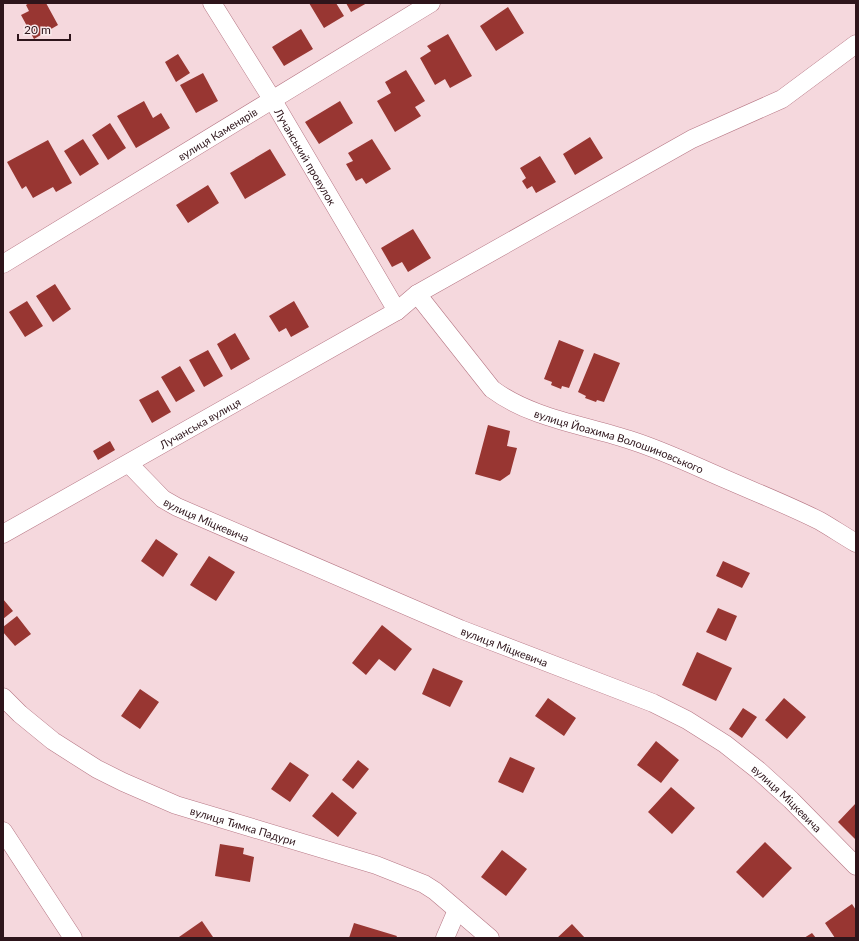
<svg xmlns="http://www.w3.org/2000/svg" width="859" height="941" font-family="Lato,sans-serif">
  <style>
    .building { fill: #983632 }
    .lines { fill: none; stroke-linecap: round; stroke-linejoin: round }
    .street-casing { stroke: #b67684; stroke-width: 19 }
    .street { stroke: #fff; stroke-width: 18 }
    .labels { text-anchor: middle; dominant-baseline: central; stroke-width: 4; stroke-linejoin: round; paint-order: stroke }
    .street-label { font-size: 11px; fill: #2e151b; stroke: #f9eaec }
  </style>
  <rect width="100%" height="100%" fill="#f5d8dd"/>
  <path class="building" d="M29 3H46L58 25 34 39 21 15 29 11 26 5Z
    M309 3H336L344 16 324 28Z
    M346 3H367L351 12Z
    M508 7 524 33 496 51 480 26Z
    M301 29 313 49 284 66 272 47Z
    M448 34 472 76 450 88 445 79 435 85 420 58 431 51 427 46Z
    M178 54 190 73 176 82 165 62Z
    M406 70 425 101 415 107 421 116 395 132 377 101 391 93 385 82Z
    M203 73 218 101 196 113 180 85Z
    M144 101 153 118 161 113 170 128 136 148 117 116Z
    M340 101 353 123 319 144 305 122Z
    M110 123 126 148 108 160 92 135Z
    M590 137 603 158 575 175 563 154Z
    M83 139 99 164 80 176 64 151Z
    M372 139 391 169 366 184 362 178 356 181 346 164 353 161 348 153Z
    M48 140 72 183 56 192 53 187 33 198 26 186 22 189 7 162Z
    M270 149 286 175 245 199 230 173Z
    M540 156 556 182 536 193 532 186 527 189 522 181 526 178 520 168Z
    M208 185 219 203 188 223 176 205Z
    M413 229 431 258 408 272 402 262 392 267 381 248Z
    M55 284 71 309 53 322 36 296Z
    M27 301 43 326 25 337 9 312Z
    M294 301 309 327 291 337 286 328 279 332 269 316Z
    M235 333 250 359 231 370 217 344Z
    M559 340 584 350 569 388 562 386 561 389 551 385 552 382 544 379Z
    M208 350 223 376 204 387 189 360Z
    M594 353 620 363 604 402 597 400 596 402 585 398 586 396 578 392Z
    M180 366 195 391 176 402 161 377Z
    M158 390 171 412 152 423 139 400Z
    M488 425 510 431 507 446 517 448 510 474 500 481 475 474Z
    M110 441 115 450 98 460 93 451Z
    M156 539 178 554 163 577 141 561Z
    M209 556 235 572 216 601 190 585Z
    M723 561 750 573 742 588 716 576Z
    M3 599 13 611 3 619Z
    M718 608 737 616 726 641 706 632Z
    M17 616 31 634 15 646 3 632V627Z
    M382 625 412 649 395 671 379 659 366 675 352 663Z
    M697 652 732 668 716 701 682 685Z
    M433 668 463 681 450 707 422 694Z
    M140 689 159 702 140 729 121 716Z
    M548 698 576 718 564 736 535 716Z
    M784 698 806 717 787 739 765 720Z
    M743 708 757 717 742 738 729 729Z
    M656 741 679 760 661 783 637 765Z
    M510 757 535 768 523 793 498 782Z
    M358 760 369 769 353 789 342 780Z
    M290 762 309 775 290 802 271 789Z
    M671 787 695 808 672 834 648 812Z
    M332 792 357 813 338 837 312 816Z
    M856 803V838L855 839 838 822Z
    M765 842 792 868 763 898 736 872Z
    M220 844 244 848 243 854 254 857 250 882 215 876Z
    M502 850 527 869 506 896 481 877Z
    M852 904 856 910V938H835L825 923Z
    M202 921 213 937 180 938 179 937Z
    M354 923 397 936 396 938H349Z
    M572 924 585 938H557Z
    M812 933 816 938H804Z"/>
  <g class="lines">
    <g class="street-casing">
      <g id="street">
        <path id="s1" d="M212 3 272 99 397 311"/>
        <path id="s2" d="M3 264 431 3"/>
        <path id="s3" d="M417 294 492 389C532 419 586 425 633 441 664 451 693 465 723 478 755 492 788 505 820 521 832 528 844 536 856 543"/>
        <path id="s4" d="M129 464 163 499 177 507 460 629 653 703 687 720 725 744 758 770 791 800 856 866"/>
        <path id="s5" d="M3 534 397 311 417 294 692 139 782 99 856 44"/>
        <path id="s6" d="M3 697 20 714 53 741 97 769 123 782 176 805 376 865 424 884 435 891 490 938"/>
        <path d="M3 831 73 938"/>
        <path d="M445 938 457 910"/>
      </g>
    </g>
    <use href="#street" class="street"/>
  </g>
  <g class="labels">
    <g class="street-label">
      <text stroke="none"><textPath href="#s2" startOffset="251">вулиця Каменярів</textPath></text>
      <text stroke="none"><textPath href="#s1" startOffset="180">Лучанський провулок</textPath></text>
      <text stroke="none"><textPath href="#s5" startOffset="226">Лучанська вулиця</textPath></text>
      <text stroke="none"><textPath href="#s3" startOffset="259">вулиця Йоахима Волошиновського</textPath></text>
      <text stroke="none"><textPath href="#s4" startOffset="97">вулиця Міцкевича</textPath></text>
      <text stroke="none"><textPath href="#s4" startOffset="421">вулиця Міцкевича</textPath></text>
      <text stroke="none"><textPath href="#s4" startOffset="745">вулиця Міцкевича</textPath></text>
      <text stroke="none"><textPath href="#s6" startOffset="276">вулиця Тимка Падури</textPath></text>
    </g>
  </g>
  <rect width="859" height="941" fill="none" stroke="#2e151b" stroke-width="8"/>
  <path d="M18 34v6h52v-6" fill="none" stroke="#2e151b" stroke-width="2"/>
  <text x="24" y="34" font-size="12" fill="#2e151b" stroke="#f9eaec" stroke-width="3" paint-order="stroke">20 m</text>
</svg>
